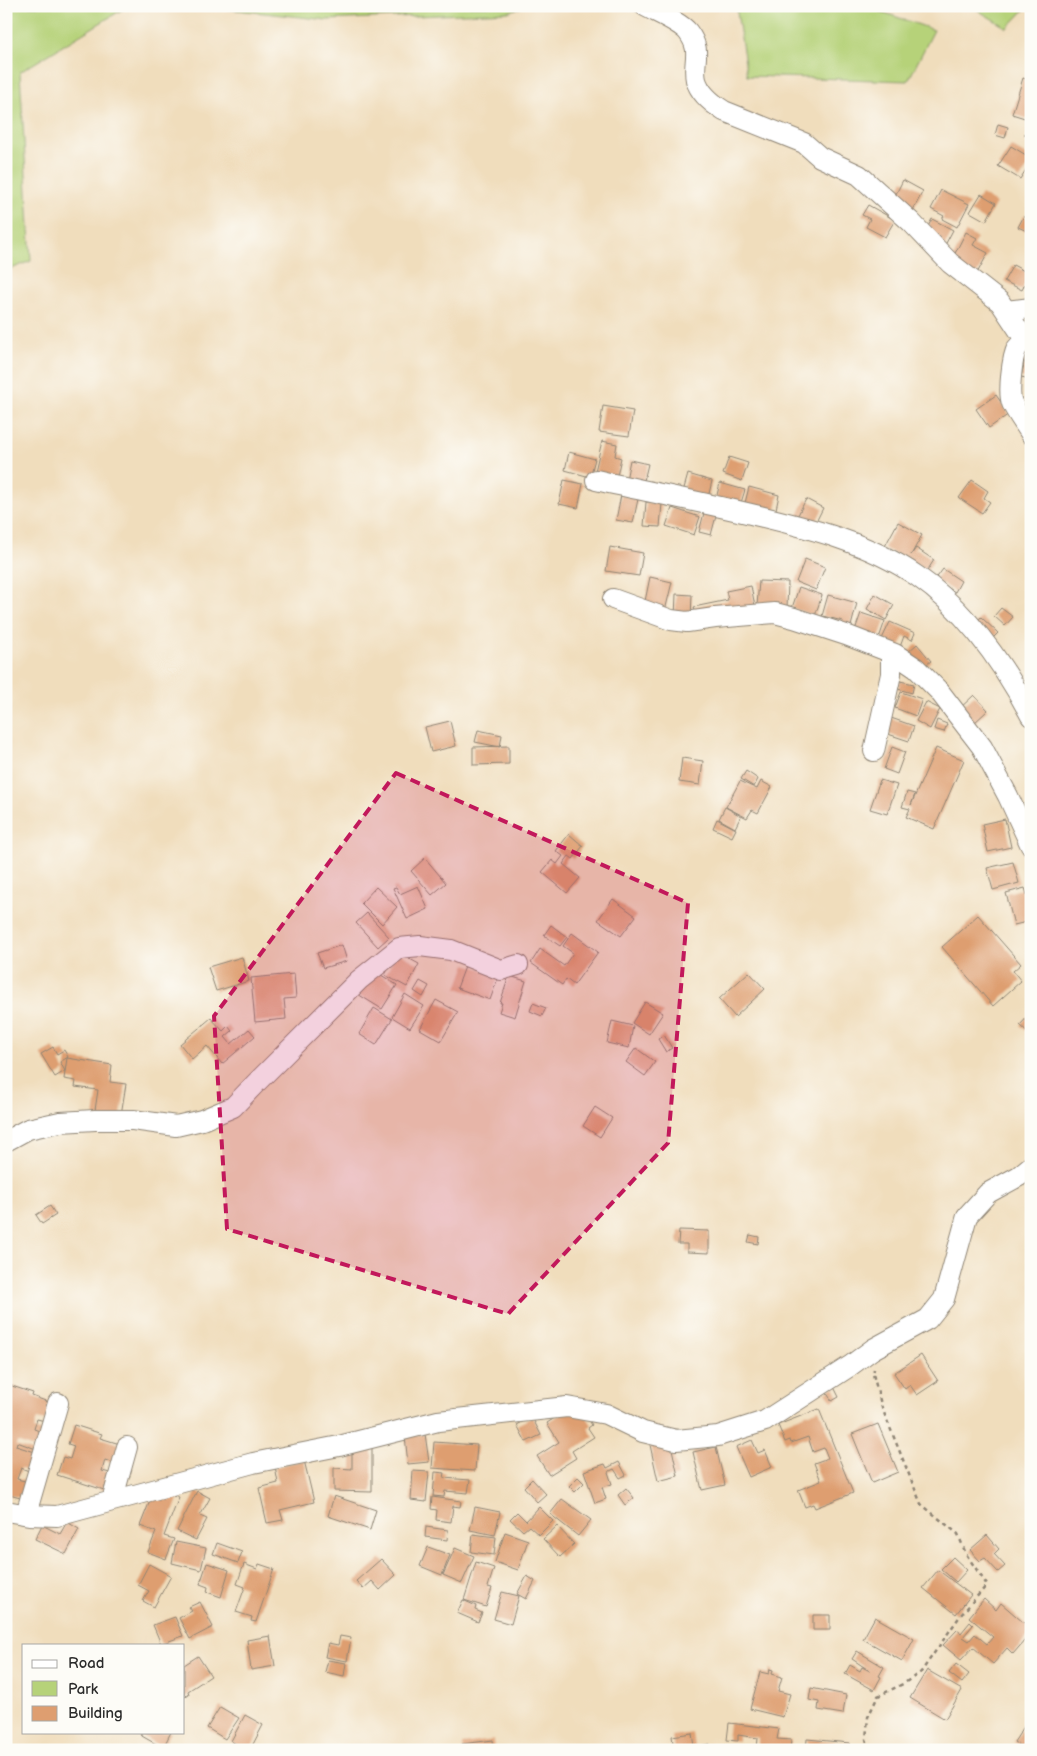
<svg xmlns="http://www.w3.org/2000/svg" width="1037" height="1756" font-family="'Balsamiq Sans',sans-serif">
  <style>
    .green { fill: #b6d279; stroke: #707e52 }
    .building { fill: #de9e70 }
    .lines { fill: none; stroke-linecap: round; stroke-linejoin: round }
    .minor-casing { stroke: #8e8474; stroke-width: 22 }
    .path { stroke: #8e8474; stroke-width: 2.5; stroke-dasharray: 4 4; stroke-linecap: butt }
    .minor { stroke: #fff; stroke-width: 20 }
    .marked { fill: #c2185b; fill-opacity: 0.2; stroke: #c2185b; stroke-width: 4; stroke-dasharray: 10 6; stroke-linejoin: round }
  </style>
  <rect width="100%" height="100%" fill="#fdfcf7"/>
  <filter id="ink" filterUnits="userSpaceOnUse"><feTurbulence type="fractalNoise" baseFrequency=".02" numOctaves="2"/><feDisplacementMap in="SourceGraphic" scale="10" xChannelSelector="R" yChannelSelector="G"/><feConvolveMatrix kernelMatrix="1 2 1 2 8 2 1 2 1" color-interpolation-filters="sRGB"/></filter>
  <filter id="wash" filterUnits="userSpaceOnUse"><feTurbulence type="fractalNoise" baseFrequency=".0096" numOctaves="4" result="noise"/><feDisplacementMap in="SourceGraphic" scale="20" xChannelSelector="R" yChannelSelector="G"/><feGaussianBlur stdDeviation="1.12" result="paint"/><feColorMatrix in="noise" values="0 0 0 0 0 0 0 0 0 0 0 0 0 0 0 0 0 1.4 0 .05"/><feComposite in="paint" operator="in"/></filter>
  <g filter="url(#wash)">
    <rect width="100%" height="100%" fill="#f0ddbc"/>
    <path class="green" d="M6 6H128L20 72 31 261 6 271Z
      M201 6H524L508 12 327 20Z
      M736 6H865L934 30 908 81 747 76Z
      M971 6H1028L1007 28Z"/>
    <g id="blocks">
      <path class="building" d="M1023 78 1031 81V120L1012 114Z
        M998 124 1008 127 1005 138 995 135Z
        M1011 146 1031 158V162L1020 179 998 166Z
        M903 180 923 191 911 214 891 204Z
        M941 190 969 204 957 227 942 219 944 216 931 209Z
        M981 194 996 203 986 221 970 212Z
        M868 205 895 220 885 237 866 227 870 219 862 215Z
        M1024 216 1031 220V233L1018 227Z
        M932 219 953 230 944 247 923 236Z
        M966 232 977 238 973 245 988 253 975 277 950 263Z
        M1013 265 1028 273 1031 269V287L1025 284 1022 290 1004 281Z
        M1026 356 1031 357V379L1021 377Z
        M996 395 1009 414 989 428 976 409Z
        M603 406 633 411 629 436 599 432Z
        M602 441 617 444 615 456 621 458 615 485 593 480Z
        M569 452 595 459 590 477 565 470Z
        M729 457 748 463 742 481 723 474Z
        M630 460 648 464 642 489 625 485Z
        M688 474 712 481 708 498 683 492Z
        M564 480 583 484 578 508 559 504Z
        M972 480 988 491 984 498 990 502 982 513 959 498Z
        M720 483 745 490 740 506 716 499Z
        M749 487 779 495 775 514 744 507Z
        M621 495 638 499 633 523 616 520Z
        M806 499 823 508 814 526 797 517Z
        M646 502 662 503 660 527 644 526Z
        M672 508 700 517 694 535 666 526Z
        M704 513 716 516 711 535 699 532Z
        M898 522 922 535 911 555 916 548 934 560 927 571 884 548Z
        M610 547 643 553 639 576 606 571Z
        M805 559 825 567 816 590 796 582Z
        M943 569 961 581 955 592 935 580Z
        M650 577 672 582 665 611 644 606Z
        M759 581 788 582 787 608 757 606Z
        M751 586 755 606 697 619 694 607 728 600 726 591Z
        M799 587 822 595 815 616 792 608Z
        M676 594 692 595 691 618 675 617Z
        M875 594 894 605 886 620 867 609Z
        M828 595 857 603 850 630 841 628 843 621 822 616Z
        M1001 608 1013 617 1005 626 994 616Z
        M861 613 885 621 878 641 854 633Z
        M981 617 998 633 991 640 974 625Z
        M890 622 915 633 912 640 904 636 900 647 882 639Z
        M917 644 931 661 922 668 908 652Z
        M900 681 914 684 912 693 898 689Z
        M901 692 922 699 916 716 895 708Z
        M974 695 988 710 972 725 958 710Z
        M926 702 940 709 930 729 916 721Z
        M891 718 914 726 909 741 885 733Z
        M937 720 947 724 944 732 934 729Z
        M450 721 456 746 431 752 425 727Z
        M478 730 502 735 500 747 475 742Z
        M509 746V764L473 765V747Z
        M892 747 905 752 897 774 884 769Z
        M936 748 964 760 934 829 906 817 910 809 902 807 907 792 915 794 911 805Z
        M682 758 703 761 700 785 679 782Z
        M746 771 758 779 754 787 741 779Z
        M880 780 897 785 887 814 870 809Z
        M740 781 757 789 761 781 772 787 758 813 752 810 747 818 726 807Z
        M725 807 741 816 735 828 719 819Z
        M717 819 736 829 732 837 713 828Z
        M1005 819 1011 847 988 852 982 824Z
        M569 834 583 846 573 859 569 856 563 864 580 878 567 893 542 872 552 860 557 864 563 856 556 851Z
        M425 858 446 883 432 895 411 871Z
        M1013 862 1019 883 993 890 987 868Z
        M418 886 428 909 407 919 393 888 396 887 400 894Z
        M376 887 397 907 382 924 361 903Z
        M1025 888 1031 908V921L1014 925 1006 893Z
        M613 899 636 916 621 936 598 920Z
        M367 913 389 937 378 947 356 923Z
        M978 915 1021 964 1013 971 1021 981 993 1006 942 947Z
        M551 925 567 937 560 946 544 935Z
        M572 933 598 952 574 985 566 979 562 985 531 963 540 949 564 966 573 953 563 946Z
        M342 945 347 961 323 968 317 953Z
        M397 952 419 964 407 987 385 975Z
        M242 957 249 981 216 991 208 967Z
        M466 964 499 975 490 1000 457 988Z
        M370 968 397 985 382 1009 356 993Z
        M749 972 765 989 735 1017 719 999Z
        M294 974 296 998 284 999 286 1019 255 1022 251 978Z
        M509 976 526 981 515 1017 499 1012 502 1003H500Z
        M420 981 429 986 423 997 414 991Z
        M405 994 424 1006 410 1028 392 1017Z
        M436 1000 458 1012 441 1041 420 1029Z
        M645 1002 663 1013 649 1034 632 1023Z
        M533 1003 546 1008 542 1016 530 1011Z
        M374 1008 392 1019 376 1045 359 1034Z
        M1031 1013V1035L1020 1025Z
        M211 1018 223 1031 228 1026 232 1031 225 1037 231 1044 249 1029 255 1036 222 1064 207 1046 192 1059 180 1044Z
        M612 1021 633 1026 629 1048 607 1043Z
        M664 1035 672 1048 666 1052 658 1039Z
        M53 1047 57 1054 64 1050 68 1057 60 1062 65 1071 55 1077 41 1054Z
        M636 1048 655 1062 645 1076 626 1062Z
        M67 1058 112 1065 110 1082 126 1084 120 1121 94 1117 98 1090 75 1087 76 1081 64 1079Z
        M595 1107 612 1118 600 1137 583 1126Z
        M50 1206 56 1215 42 1224 36 1215Z
        M679 1230 709 1231V1253L687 1252V1244H678Z
        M750 1235 759 1237 758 1244 748 1242Z
        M921 1355 938 1381 917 1395 910 1385 905 1389 894 1373Z
        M6 1384 33 1393 32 1396 51 1403 45 1421 37 1419 34 1429 42 1432 36 1449 17 1442 16 1446 35 1452 29 1471 21 1468 17 1479 25 1481 20 1498 6 1494Z
        M834 1387 839 1397 832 1401 826 1392Z
        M578 1403 592 1425 588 1428 594 1437 572 1451 576 1458 549 1475 537 1456 559 1442 547 1423Z
        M819 1409 853 1493 815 1508 813 1504 805 1507 798 1490 821 1481 814 1463 828 1458 824 1448 813 1452 808 1437 791 1443 790 1440 785 1442 778 1425Z
        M532 1417 541 1435 526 1442 517 1425Z
        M878 1424 898 1472 872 1483 852 1434Z
        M74 1425 102 1434 100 1438 120 1444 114 1463 105 1460 102 1471 110 1473 104 1490 57 1475 63 1457 70 1459 74 1446 68 1444Z
        M425 1434 429 1462 408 1464 405 1436Z
        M670 1440 678 1476 658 1481 650 1445Z
        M752 1440 758 1453 765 1450 772 1467 749 1477 736 1447Z
        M434 1442 477 1445 475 1471 432 1468Z
        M352 1444 372 1445V1492L334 1491V1468L352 1469Z
        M716 1447 725 1485 702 1490 693 1452Z
        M304 1460 314 1502 280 1510 283 1520 267 1523 259 1488 278 1483 275 1467Z
        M619 1462 626 1475 620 1478 614 1469 608 1472 612 1484 602 1487 606 1499 595 1503 584 1471 605 1464 607 1468Z
        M413 1471 429 1472 426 1502 411 1500Z
        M435 1472 445 1473 444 1478 470 1480 468 1493 445 1491 444 1497 433 1496Z
        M578 1477 584 1483 575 1492 569 1486Z
        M532 1479 546 1494 537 1502 524 1487Z
        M155 1488 179 1497 164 1536 174 1539 166 1559 148 1552 156 1532 140 1526Z
        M626 1488 634 1498 625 1505 618 1495Z
        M197 1491 210 1498 200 1516 207 1519 196 1540 177 1531Z
        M334 1496 376 1510 370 1530 328 1516Z
        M432 1497 461 1501 460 1507 453 1506 451 1522 436 1520 437 1510 431 1509Z
        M562 1499 591 1520 578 1536 550 1514Z
        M475 1507 500 1512 495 1535 470 1530Z
        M539 1507 553 1521 539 1535 529 1526 523 1531 510 1519 517 1512 526 1521Z
        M67 1522 79 1529 66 1554 35 1539 42 1525 60 1534Z
        M557 1526 574 1544 560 1557 543 1539Z
        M426 1527 448 1530 447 1540 425 1537Z
        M505 1532 528 1540 518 1570 495 1562Z
        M473 1534 496 1537 494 1555 471 1552Z
        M987 1535 999 1549 994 1554 1005 1566 998 1572 985 1558 980 1561 970 1550Z
        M176 1542 206 1548 201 1570 172 1563Z
        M217 1543 242 1552 238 1563 213 1554Z
        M428 1547 450 1555 442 1575 420 1566Z
        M455 1548 474 1556 462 1583 443 1575Z
        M953 1557 967 1570 956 1582 941 1569Z
        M381 1559 396 1575 380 1590 372 1581 363 1589 356 1581Z
        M476 1562 494 1568 488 1587 492 1588 486 1607 464 1600Z
        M207 1563 229 1570 221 1597 207 1592 208 1587 200 1584Z
        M149 1564 171 1576 154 1607 143 1601 149 1591 138 1585Z
        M244 1564 257 1569 259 1564 274 1569 256 1622 251 1621 252 1617 236 1612 245 1587 237 1584Z
        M938 1570 971 1595 956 1614 923 1588Z
        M527 1576 535 1581 526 1599 517 1594Z
        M502 1592 519 1596 511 1624 494 1619Z
        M984 1599 996 1610 1001 1603 1031 1629V1633L1013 1654 1007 1648 993 1664 973 1647 961 1660 943 1645 957 1630 961 1633 970 1622 973 1625 963 1637 969 1641 975 1634 987 1644 993 1637 969 1617Z
        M463 1600 476 1606 475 1610 482 1613 478 1622 457 1613Z
        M200 1602 213 1627 190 1639 179 1618 192 1611 189 1607Z
        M813 1615H830V1630H813Z
        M175 1617 183 1636 161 1644 153 1625Z
        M875 1617 914 1639 902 1661 863 1639Z
        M270 1636 275 1666 251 1670 247 1640Z
        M340 1636 351 1638 347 1661 325 1657 328 1643 338 1645Z
        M857 1651 884 1667 879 1676 881 1677 874 1690 845 1674 850 1665 860 1671 862 1667 870 1671 852 1659Z
        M198 1656 211 1676 188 1691 189 1694 184 1697V1665Z
        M328 1660 346 1663 344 1676 325 1672Z
        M956 1664 969 1674 962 1683 949 1673Z
        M770 1669 773 1670 772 1674 782 1677 778 1691 790 1694 783 1717 750 1709 760 1672 769 1674Z
        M927 1670 962 1690 945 1719 910 1698Z
        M811 1688 846 1695 843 1714 818 1710 819 1702 809 1700Z
        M220 1707 239 1718 225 1739 207 1728Z
        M245 1715 263 1725 250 1750H246L231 1741Z
        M1027 1722 1031 1725V1750H1027L1014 1742Z
        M729 1723 779 1729 777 1739 791 1740 790 1750H757L758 1738 738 1735V1741L727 1740Z
        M142 1732H171L163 1748 140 1735Z
        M692 1733 694 1747 710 1744V1750H674L672 1736Z
        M807 1739 850 1743V1750H806Z
        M493 1740 494 1750H463L462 1744Z
        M253 1747 265 1749V1750H253Z"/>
    </g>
  </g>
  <g filter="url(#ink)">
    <use href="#blocks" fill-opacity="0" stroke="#8e8474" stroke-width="1"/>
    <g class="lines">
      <g class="minor-casing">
        <path id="minor" d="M645 6C657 13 680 22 688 32 703 52 692 61 696 80 700 94 713 104 724 111L804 143 820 157 859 175 911 222 950 263 1000 302 1026 341
          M1006 311 1031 308
          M1031 341C1026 341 1020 344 1017 348 1012 357 1008 393 1012 403 1017 414 1025 424 1031 434
          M596 480C649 492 702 502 755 515 810 528 869 543 917 576 966 610 1003 663 1031 716
          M613 599 671 620 687 622 715 618 775 613 794 618 846 635 895 654 916 668 939 691 982 747 1008 796 1031 846
          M874 751 891 674V653
          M6 1141 28 1129 60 1122 95 1120H133L176 1126 202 1120 233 1107 256 1083 359 980 399 948 420 946 451 950 501 970 518 965
          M112 1501 127 1447
          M6 1511 29 1515 57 1516 253 1463 339 1446 438 1421 567 1407 606 1414 643 1432 676 1440 718 1436 765 1421 850 1366 873 1349 928 1319 944 1299 967 1216 988 1193 1019 1176 1031 1166
          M26 1514 58 1403"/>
      </g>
      <path class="path" d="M1025 135 1031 125
        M869 1750 866 1739 868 1717 878 1696 903 1684 921 1672 960 1616 987 1585 966 1554 958 1534 921 1504 882 1408 873 1374 874 1369"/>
      <use href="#minor" class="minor"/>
    </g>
  </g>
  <path class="marked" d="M396 773 688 903 668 1143 508 1314 227 1229 214 1016Z"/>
  <rect width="1037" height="1756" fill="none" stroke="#fdfcf7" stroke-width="25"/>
  <rect x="22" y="1644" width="162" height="90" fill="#fdfcf7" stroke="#a9a8a5"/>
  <rect x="32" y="1660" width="25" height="8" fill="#ffffff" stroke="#a9a8a5"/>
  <text x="68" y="1668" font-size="15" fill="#2b2b2b">Road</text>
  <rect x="32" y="1681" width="25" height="15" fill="#b6d279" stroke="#a9a8a5"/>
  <text x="68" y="1694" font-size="15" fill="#2b2b2b">Park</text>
  <rect x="32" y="1706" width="25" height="15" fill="#de9e70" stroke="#a9a8a5"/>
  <text x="68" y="1718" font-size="15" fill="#2b2b2b">Building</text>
</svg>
